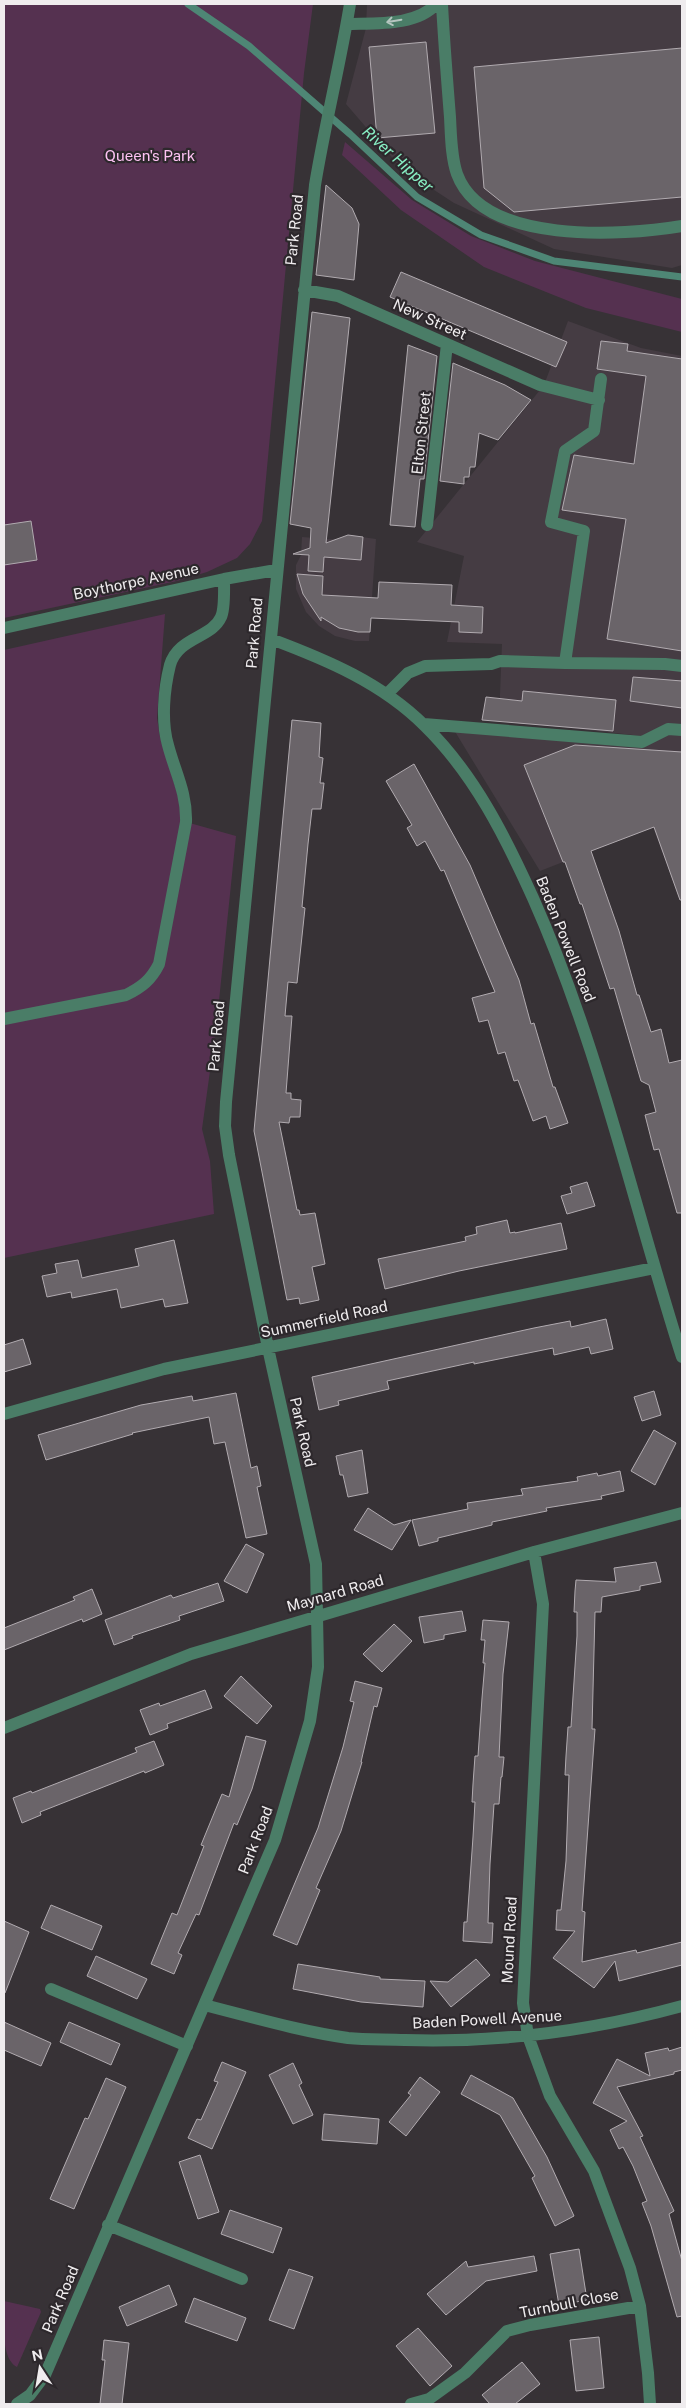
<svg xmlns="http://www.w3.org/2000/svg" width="686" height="2408" font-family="'Public Sans',sans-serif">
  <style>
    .built { fill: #453c43 }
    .green { fill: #553150 }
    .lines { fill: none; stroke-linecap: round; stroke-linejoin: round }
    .stream { stroke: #4e8675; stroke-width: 7 }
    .building { fill: #6a6469; stroke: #b1abb0 }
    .minor { stroke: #4a7d67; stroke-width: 12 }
    .oneway { stroke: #b5c5bf }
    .labels { text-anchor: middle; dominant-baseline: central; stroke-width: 4.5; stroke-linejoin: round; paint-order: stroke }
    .park-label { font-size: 15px; fill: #fdc2f3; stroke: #2d282c }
    .street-label { font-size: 15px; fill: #efecee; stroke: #2d282c }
    .water-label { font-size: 16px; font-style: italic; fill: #88efc4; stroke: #2d282c }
  </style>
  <rect width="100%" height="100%" fill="#373236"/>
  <path class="built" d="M367 4H682V265L672 268 554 249 454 203 402 169 346 104 366 28Z
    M568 321 641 348 682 356V897L679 898 653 827 540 871 454 730 642 736 499 720 502 644 447 642 464 556 417 542 544 385Z
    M348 535 376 539 369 641H355L335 636 319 626 306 612 296 589V565L301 555 302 537 341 540Z"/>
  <path class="green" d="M4 4H313L304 73 262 521 250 544 237 558 207 572 177 581 4 618Z
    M345 142 412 200 471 236 535 261 682 299V332L586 308 484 267 401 210 342 155Z
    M165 614 157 718 160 737 186 822 236 836 217 1020 202 1129 210 1161 214 1214 4 1258V650Z
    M4 2301 40 2309 41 2312 17 2367C0 2359 4 2318 4 2301Z"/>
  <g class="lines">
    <path class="stream" d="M188 4 249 46 350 134 417 197 481 235 554 261 682 277"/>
  </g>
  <path class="building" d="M426 42 435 133 377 138 369 47Z
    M682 48V197L514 212 484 188 474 67Z
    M326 185 352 208 359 224 354 280 316 275Z
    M401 272 567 342 556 367 390 297Z
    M312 312 350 318 326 543 348 535 363 537 361 560 324 557 323 572 308 571 309 555 293 554 310 548 311 528 290 524Z
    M601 341 628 344 627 351 682 359V651L607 639 626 519 562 510 574 455 634 464 646 376 597 369Z
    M408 345 437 356 424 479H420L415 527 390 525Z
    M453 363 505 385 531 400 498 440 479 433 475 467H470L469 477H464V484L440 481Z
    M31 521 37 560 4 565V525Z
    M297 574 323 576 322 595 378 598 379 582 452 585 451 605 483 607 482 633 459 632V622L371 618 370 632H358L339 628 321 617V621L303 594Z
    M633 677 682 681V708L630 701Z
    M523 691 616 700 613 731 482 720 486 697 522 701Z
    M292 720 321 723 319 757 323 758 320 783H324L321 809H312L308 844 302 907 305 908 297 983 288 982 285 1016H292L286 1093H291V1099L301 1100 300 1117H290L289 1123 279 1122 297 1210H299L300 1215 315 1213 325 1264 312 1267 319 1300 300 1304 299 1298 287 1300 254 1131Z
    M575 745 682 752V900H680L654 827 591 851 619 931 637 995H639L651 1032 661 1029 669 1063 682 1060V1213H677L659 1149 654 1150 645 1115 656 1112 649 1085 641 1081 614 988 610 989 582 904H580L565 862H563L524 765Z
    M414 764 470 865 496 926 519 980 531 1024 534 1023 553 1087H555L568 1123 550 1129 546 1116 533 1121 518 1080 514 1081 505 1052 498 1054 488 1020 479 1022 472 998 495 992 444 870 441 871 425 841 417 846 407 828 412 825 386 781Z
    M587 1182 595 1206 567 1214 561 1196 572 1193 570 1187Z
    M507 1220 510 1233 515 1232V1233L561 1223 567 1249 459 1271 385 1289 378 1259 466 1241 465 1237 477 1234 476 1227Z
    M174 1240 188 1303 165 1307 163 1299 121 1308 117 1289 72 1298 71 1292 47 1297 42 1276 57 1273 55 1264 78 1260 82 1278 90 1276 139 1266 135 1249Z
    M606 1319 613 1349 591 1354 589 1347 554 1355 553 1348 474 1364V1362L387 1381 389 1389 338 1401 339 1405 319 1410 312 1377 534 1328 570 1321 571 1327Z
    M23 1339 31 1364 4 1372V1345Z
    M654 1391 661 1415 642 1421 634 1397Z
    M236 1393 251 1468 257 1466 261 1486 257 1487 267 1534 246 1538 225 1442 214 1444 209 1417 132 1433 133 1434 46 1460 38 1435 141 1405 192 1396 193 1401Z
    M654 1430 676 1443 655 1485 631 1471Z
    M362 1450 368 1493 348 1497 343 1475H340L336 1456Z
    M620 1471 624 1491 601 1496 602 1499 546 1508 547 1511 492 1522V1525L438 1538V1541L419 1546 412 1520 468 1509 467 1503 523 1495 521 1489 578 1481 577 1477 597 1473 598 1476Z
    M368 1508 394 1525 411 1520 392 1550 354 1530Z
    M246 1544 264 1554 247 1593 224 1581Z
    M656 1562 661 1582 640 1586V1590L602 1597 601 1612H595L592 1729H595L582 1911 585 1912 582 1962 636 1950 637 1953 682 1942V1965L619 1981 615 1961 594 1988 553 1958 575 1931 556 1930 557 1910H561L566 1861 569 1775H565L566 1756 568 1727H571L577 1636V1612H574L575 1591 576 1580 616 1582 614 1568Z
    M218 1583 224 1601 179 1616 180 1620 132 1636 133 1638 114 1645 105 1620 171 1595 173 1598Z
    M92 1589 102 1614 83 1622 82 1619 4 1650V1628L75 1600 73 1597Z
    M462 1611 466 1631 444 1635V1639L424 1643 419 1617Z
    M483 1620 509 1622 503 1674 499 1757H504L502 1777H501L499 1804H494L490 1864 488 1923H493L492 1943 463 1941 464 1922H467L473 1837 475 1802H472L473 1784 475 1756H478L482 1698 485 1663H483L485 1640H481Z
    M394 1624 412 1641 382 1672 363 1654Z
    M241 1676 272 1706 257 1724 224 1696Z
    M355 1681 382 1688 377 1707 374 1706 361 1762H362L341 1831 316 1888 320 1890 297 1945 273 1935 318 1828 343 1747 354 1702 350 1701Z
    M205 1690 212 1708 167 1724 168 1728 150 1735 140 1710 159 1703 160 1706Z
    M246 1736 266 1741 252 1789 237 1825 234 1823 199 1915 196 1914 178 1953 182 1955 174 1974 151 1964 172 1913 177 1915 204 1846 201 1845 222 1794 229 1797Z
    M154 1741 164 1765 145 1773 144 1771 40 1812 41 1815 22 1823 13 1798 31 1791 32 1793 137 1752 135 1748Z
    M51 1905 102 1926 92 1950 41 1928Z
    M4 1921 29 1932 5 1993H4Z
    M96 1956 147 1979 137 1999 87 1976Z
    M476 1959 490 1975 451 2007 430 1981 448 1982Z
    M298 1964 380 1977V1979L425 1981 423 2007 361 2002 293 1989Z
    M4 2022 51 2043 41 2066 4 2050Z
    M69 2022 120 2044 111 2065 60 2042Z
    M682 2047V2070L674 2072V2074L617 2087 643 2136 640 2137 674 2211 669 2214 682 2261V2316L677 2317 651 2226 642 2203 647 2201 633 2166 623 2147 619 2149 610 2130 627 2121 593 2103 617 2059 650 2076 645 2053 668 2048 669 2051Z
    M222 2062 246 2072 212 2149 188 2138 197 2119 201 2120 218 2082 214 2081Z
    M293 2063 302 2083 299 2085 313 2115 293 2124 269 2075Z
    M471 2075 513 2098 547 2157 574 2216 555 2226 532 2178 535 2176 500 2115 461 2094Z
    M420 2077 440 2092 406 2136 389 2122 411 2095 408 2093Z
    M106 2078 126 2087 74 2209 50 2199 85 2118 88 2119Z
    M324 2114 379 2119 377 2144 322 2140Z
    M200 2155 219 2212 198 2219 179 2162Z
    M230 2210 282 2228 273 2253 221 2234Z
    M579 2249 587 2300 559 2305 550 2254Z
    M534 2256 537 2271 486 2281 446 2315 427 2294 466 2261 468 2267Z
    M289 2269 313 2277 294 2329 269 2320Z
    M169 2285 177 2305 127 2326 119 2307Z
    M194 2298 246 2318 237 2341 185 2322Z
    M418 2328 452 2366 430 2386 396 2346Z
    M599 2337 604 2388 576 2391 570 2340Z
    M104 2340 129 2343 122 2404H100L105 2360H102Z
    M522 2362 540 2384 515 2404H490L482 2395Z"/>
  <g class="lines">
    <path class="minor" d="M442 4C444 42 447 79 450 117 451 135 451 157 457 174 483 245 622 236 682 226
      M347 24C375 23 417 26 436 4
      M304 290 338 296 540 385 599 400
      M427 525 447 344
      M4 628 224 579 276 570
      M271 639C327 660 382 683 425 726 474 774 505 836 533 898 599 1046 633 1204 682 1357
      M565 663 665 664 682 666
      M387 694 408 673 425 666 491 664 500 661 565 663 584 531 551 522 565 451 594 431 601 379
      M424 724 642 742 668 729 682 730
      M4 1019 126 995C142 987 151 980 159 964L186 822C187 793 175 772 168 745 161 721 164 689 170 665 178 637 212 638 221 617 225 609 224 588 224 579
      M4 1414 164 1369 654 1268
      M534 1552 543 1604 523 2003 528 2036 550 2096 594 2171 630 2268 640 2306 648 2373 650 2404
      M4 1728 191 1654 534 1552 682 1513
      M51 1989 187 2046
      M204 2005C252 2017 299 2031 348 2038 367 2040 386 2039 405 2040 499 2043 591 2031 682 2006
      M108 2225 242 2279
      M17 2404 30 2395 45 2375 275 1840 310 1721 318 1667 316 1564 268 1348 229 1155 225 1126 226 1102 315 185C325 124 340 65 350 4
      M411 2404 429 2399 465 2373 507 2331 530 2325 640 2306"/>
  </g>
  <defs><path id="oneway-shaft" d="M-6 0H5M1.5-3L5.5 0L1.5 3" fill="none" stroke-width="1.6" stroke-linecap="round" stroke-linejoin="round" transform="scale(1.25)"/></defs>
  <use class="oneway" href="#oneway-shaft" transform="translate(394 21) rotate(170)"/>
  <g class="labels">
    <g class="park-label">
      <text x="150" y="155">Queen's Park</text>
    </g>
    <g class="street-label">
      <text transform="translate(294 230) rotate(-84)">Park Road</text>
      <text transform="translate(430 319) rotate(24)">New Street</text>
      <text transform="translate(421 433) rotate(-84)">Elton Street</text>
      <text transform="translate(136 581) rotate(-12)">Boythorpe Avenue</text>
      <text transform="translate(254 633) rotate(-85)">Park Road</text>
      <text transform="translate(566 939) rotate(68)">Baden Powell Road</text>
      <text transform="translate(216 1036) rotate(-85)">Park Road</text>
      <text transform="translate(324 1319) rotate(-12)">Summerfield Road</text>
      <text transform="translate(303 1432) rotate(77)">Park Road</text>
      <text transform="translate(335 1593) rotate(-16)">Maynard Road</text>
      <text transform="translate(255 1840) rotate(-69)">Park Road</text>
      <text transform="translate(509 1940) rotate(-87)">Mound Road</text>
      <text transform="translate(487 2019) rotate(-3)">Baden Powell Avenue</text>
      <text transform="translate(60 2299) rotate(-67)">Park Road</text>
      <text transform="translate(569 2303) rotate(-11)">Turnbull Close</text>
    </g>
    <g class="water-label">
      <text transform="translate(398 159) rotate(42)">River Hipper</text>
    </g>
  </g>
  <rect width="686" height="2408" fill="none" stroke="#efecee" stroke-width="10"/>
  <g transform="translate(40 2368) rotate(348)" stroke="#2d282c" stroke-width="4" paint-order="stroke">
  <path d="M0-4L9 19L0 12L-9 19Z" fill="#efecee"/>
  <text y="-8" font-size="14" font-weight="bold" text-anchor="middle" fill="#efecee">N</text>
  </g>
</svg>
